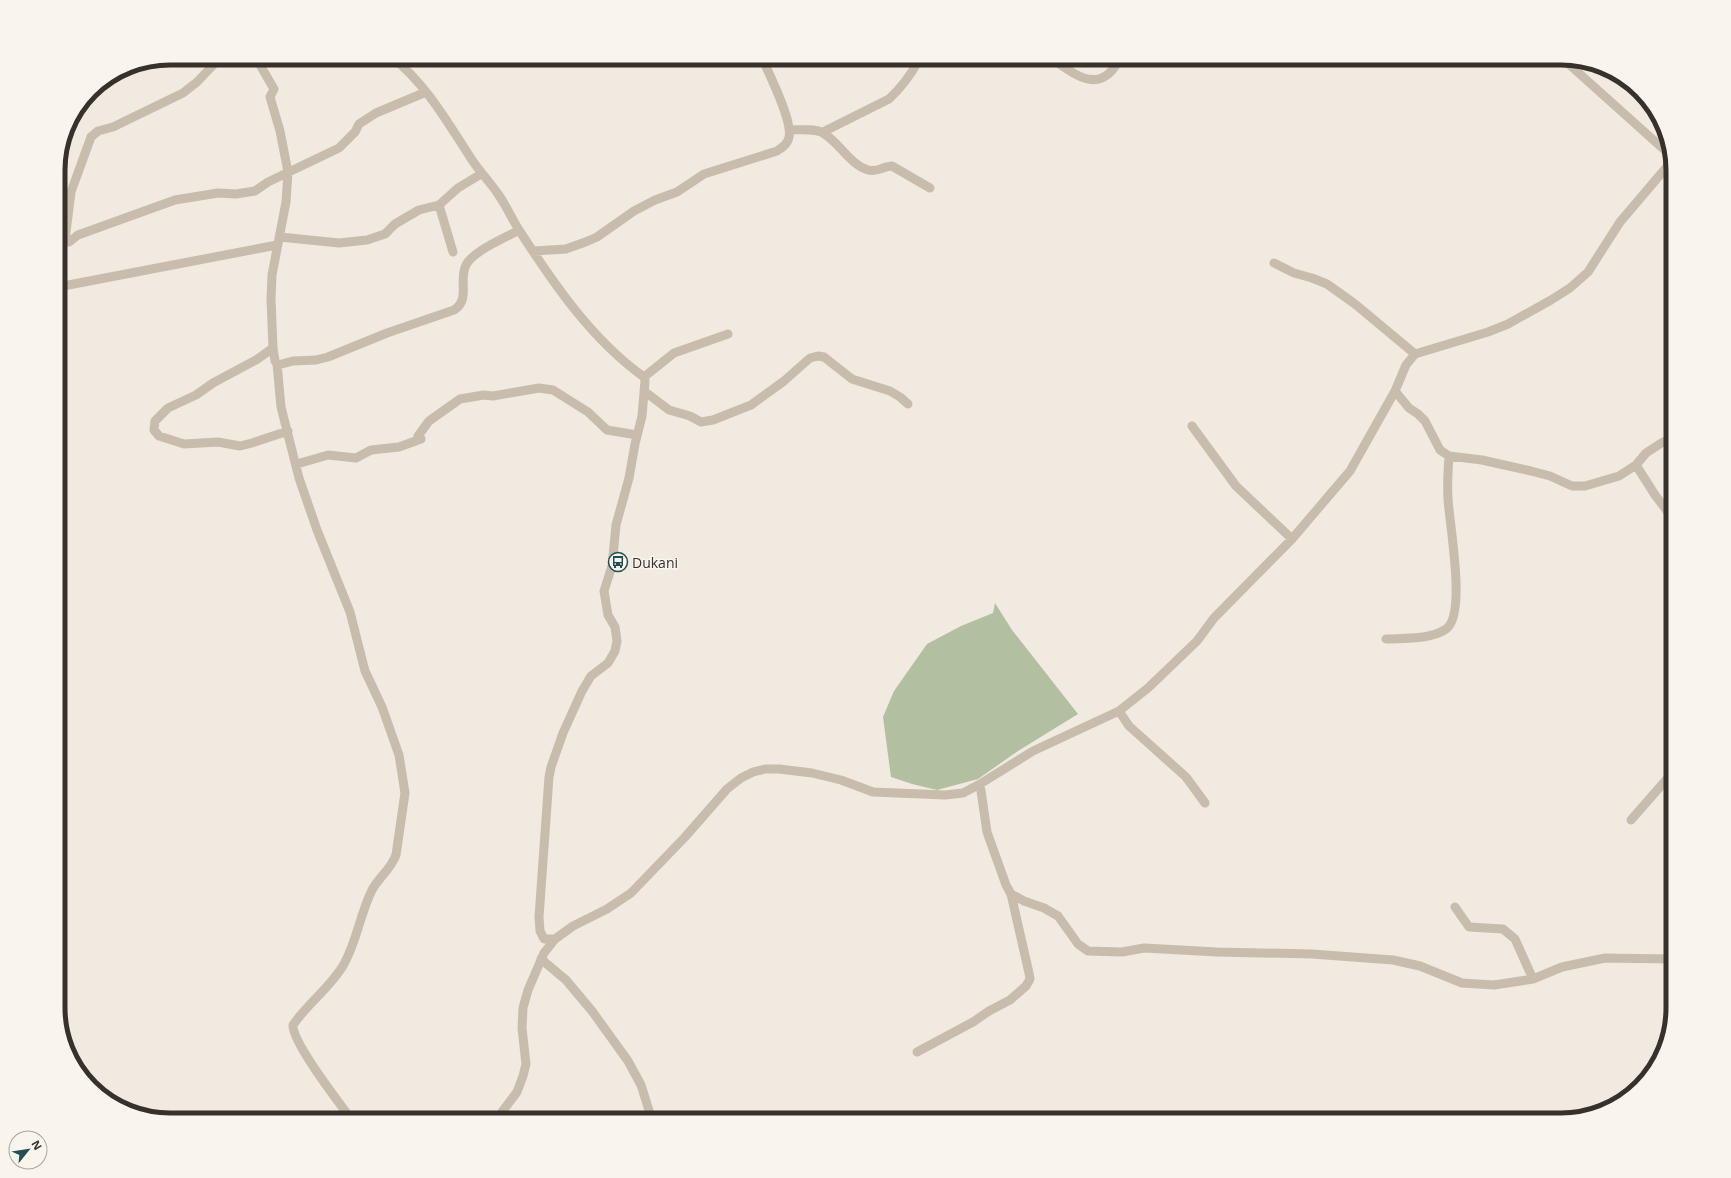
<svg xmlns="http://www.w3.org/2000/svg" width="1731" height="1178" font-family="'Open Sans',sans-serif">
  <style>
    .green { fill: #b3bfa1 }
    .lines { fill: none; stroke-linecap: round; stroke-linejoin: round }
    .minor { stroke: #c8bcad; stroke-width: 9 }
    .labels { text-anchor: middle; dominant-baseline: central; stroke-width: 3; stroke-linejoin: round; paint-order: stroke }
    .poi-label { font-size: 14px; fill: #37302b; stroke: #f9f4ec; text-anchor: start }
    .rim { fill: none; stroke: #37302b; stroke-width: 5 }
  </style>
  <rect width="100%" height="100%" fill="#f1eae0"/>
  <path class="green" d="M995 603 1012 630 1078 714 1018 751 978 779 937 790 912 784 891 777 883 717 894 691 927 644 961 626 993 613Z"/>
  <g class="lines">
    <path class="minor" d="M256 58 274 89 270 97 280 131 288 172 286 202 272 275 271 299 273 348 275 361 278 365 293 361 316 360 328 357 387 333 454 310C471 299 458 281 466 265 473 251 505 238 519 230
      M393 58C427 85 449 125 472 160 480 172 490 182 498 194 506 205 512 219 519 230 553 283 592 340 644 377L645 381 642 416 635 444 629 478 616 525 612 566 604 591 608 615 615 627 617 641 615 651 608 663 591 676 582 691 563 733 551 767 549 777 539 917 540 931 544 939H555
      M1051 58C1066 68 1089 89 1107 75 1113 71 1117 63 1121 58
      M1562 58 1669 154
      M789 130C799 130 815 128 823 133 840 143 849 164 868 170 878 173 883 166 892 166L930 188
      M823 132 889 99C901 88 912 73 920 58
      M439 205 453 252
      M280 237 339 243 367 240 385 234 395 224 419 210 439 205 458 188 481 174
      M65 240 71 192 91 137 98 131 113 127 183 93 197 82 220 58
      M58 247 65 240 69 242 78 235 175 200 218 193 236 194 255 191 268 182 339 148 355 132 359 124 376 113 426 92
      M534 251 566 249 588 241 597 237 634 211 655 200 677 192 704 174 777 151C782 148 788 144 789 137 793 121 769 74 762 58
      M58 254V260
      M1274 263 1294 273 1312 278 1327 284 1355 304 1415 354
      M58 287 277 245
      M273 348 256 360 213 383 196 395 168 408 155 421 154 430 159 436 184 444 218 442 240 446 252 443 288 431
      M277 364 281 407 299 478 317 530 350 612 365 671 382 707 399 755 405 793 396 855C391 869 379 877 372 890 360 914 357 941 344 964 331 987 308 1003 293 1025 292 1042 340 1104 352 1120
      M644 377 674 353 728 334
      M644 391 669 410 690 416 701 422 713 420 751 405 784 381 810 358 818 356 824 357 852 379 890 391 900 397 908 404
      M1395 391 1409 408 1418 414 1425 421 1440 450 1449 456 1482 460 1531 471 1550 476 1572 486H1585L1619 476 1636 465 1646 453 1663 442 1673 439
      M1192 426 1236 486 1292 539
      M297 464 328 455 356 458 371 450 399 447 421 439 418 436 429 421 460 399 484 395 493 396 539 388 553 390 588 412 607 430 637 435
      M1636 465 1655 495 1673 519
      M1386 639C1405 638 1430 640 1446 629 1467 615 1449 523 1448 498 1447 484 1448 470 1449 456
      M1119 711 1129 726 1186 777 1205 803
      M980 784 987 832 1006 885 1011 894 1024 901 1044 908 1058 916 1078 944 1088 951 1122 952 1144 948 1217 952 1312 954 1393 960 1420 966 1462 983 1494 985 1533 979 1562 967 1605 958 1673 959
      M1631 820 1673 772
      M1455 907 1469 927 1503 929 1515 939 1533 979
      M541 959 566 980 592 1011 628 1061 641 1085 652 1120
      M917 1052 973 1022 989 1011 1010 1000 1026 986 1030 979 1029 973 1011 894
      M496 1120 517 1092 523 1076 526 1064 522 1028 523 1008 528 990 544 953 555 939 573 926 607 909 631 893 685 837 727 789 741 778 753 772 765 769H779L812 773 841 780 873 792 945 795 963 793 980 784 1033 751 1119 711 1148 688 1197 641 1214 618 1292 539 1350 471 1395 391 1406 365 1415 354 1488 332 1508 324 1551 300 1570 288 1588 272 1620 222 1671 162"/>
  </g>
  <defs>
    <g id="bus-ring" transform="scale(1)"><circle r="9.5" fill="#f9f4ec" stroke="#244e55" stroke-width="1.5"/><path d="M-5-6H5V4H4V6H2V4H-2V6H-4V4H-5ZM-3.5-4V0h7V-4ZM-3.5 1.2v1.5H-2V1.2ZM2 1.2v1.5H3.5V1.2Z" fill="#244e55"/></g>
  </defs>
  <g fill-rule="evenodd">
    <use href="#bus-ring" x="618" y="562"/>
  </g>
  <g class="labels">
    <g class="poi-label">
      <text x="632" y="562">Dukani</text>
    </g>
  </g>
  <path d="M0 0H1731V1178H0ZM170 65H1561A105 105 0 0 1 1666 170V1008A105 105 0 0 1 1561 1113H170A105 105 0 0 1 65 1008V170A105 105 0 0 1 170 65Z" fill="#f9f4ec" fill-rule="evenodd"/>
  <path class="rim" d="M170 65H1561A105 105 0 0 1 1666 170V1008A105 105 0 0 1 1561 1113H170A105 105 0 0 1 65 1008V170A105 105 0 0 1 170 65Z"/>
  <g transform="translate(28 1150) rotate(60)"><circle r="19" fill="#f9f4ec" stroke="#aba69f"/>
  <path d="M0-3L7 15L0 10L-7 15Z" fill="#244e55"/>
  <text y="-6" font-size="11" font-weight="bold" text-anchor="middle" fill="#37302b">N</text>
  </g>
</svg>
